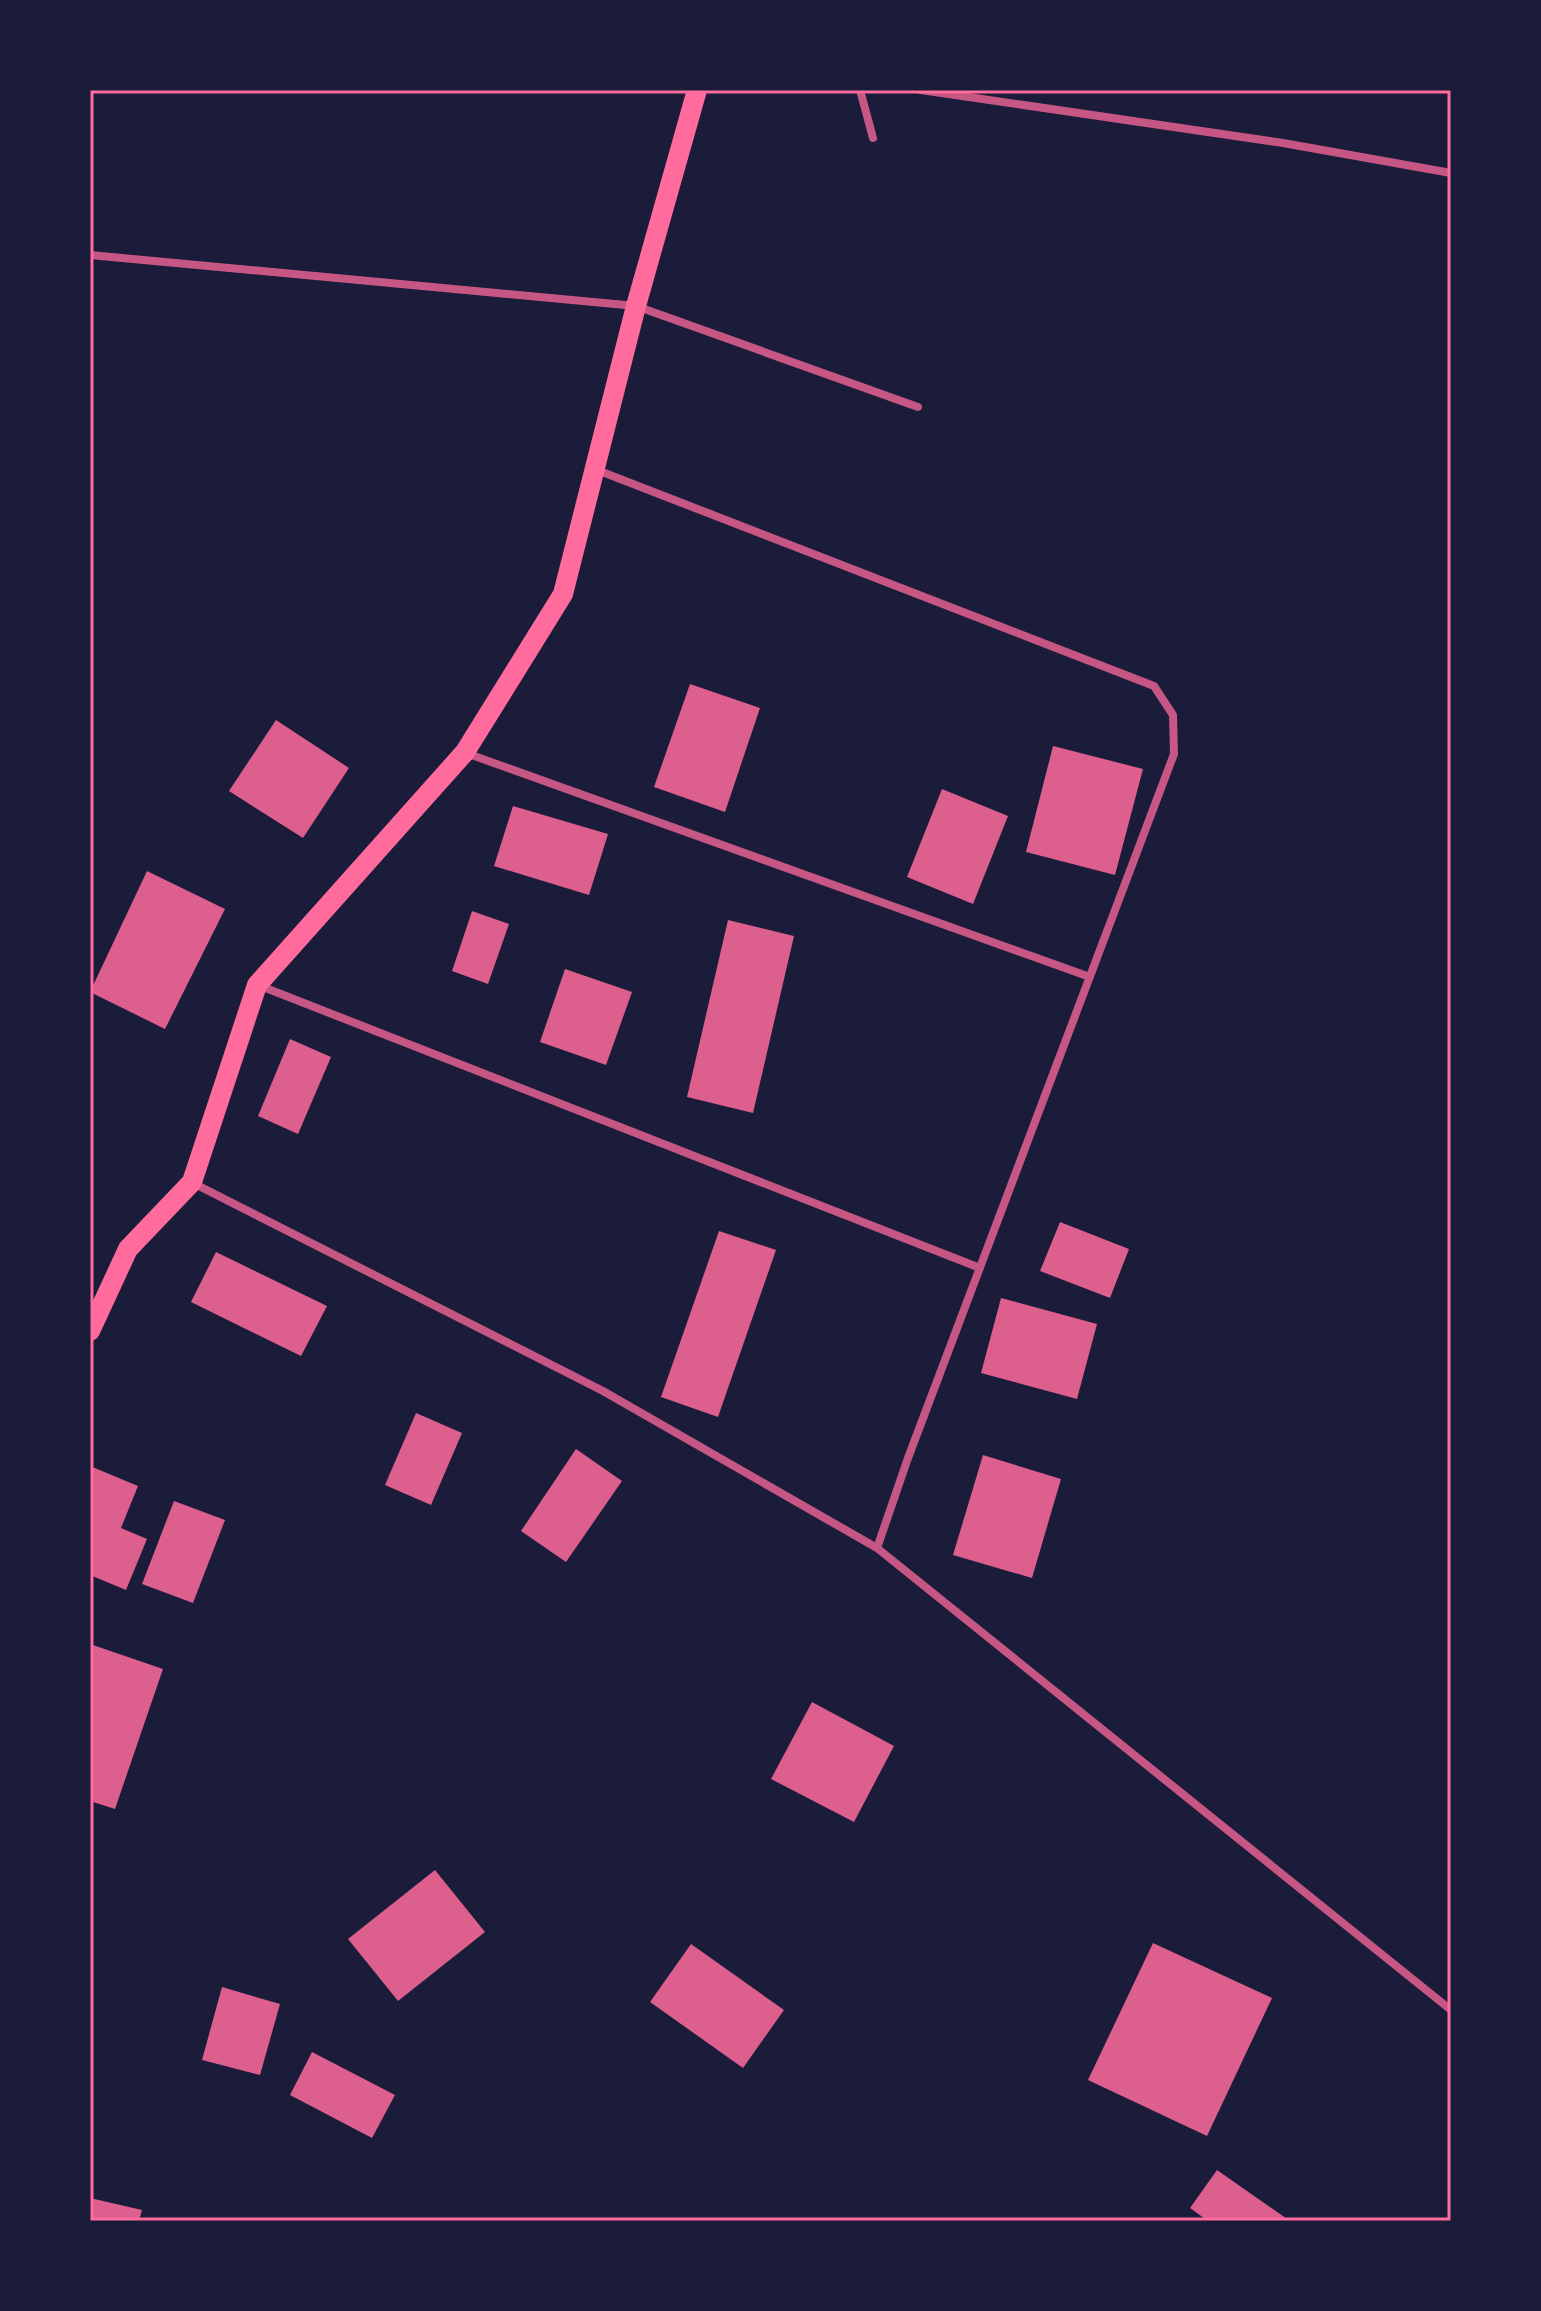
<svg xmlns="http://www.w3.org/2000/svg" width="1541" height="2311" font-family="Figtree,sans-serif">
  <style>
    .building { fill: #dd5f8e }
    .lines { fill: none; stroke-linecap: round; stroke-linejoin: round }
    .minor { stroke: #c65784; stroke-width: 8 }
    .primary { stroke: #ff6b9d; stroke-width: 20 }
    .neatline { fill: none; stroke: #ff6b9d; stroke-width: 3 }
  </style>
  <rect width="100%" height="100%" fill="#1b1b3a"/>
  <path class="building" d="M690 684 760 708 725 812 654 787Z
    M276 720 349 768 303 838 229 791Z
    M1053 746 1143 769 1115 875 1026 852Z
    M942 789 1008 816 973 904 907 877Z
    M513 806 608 834 589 895 494 866Z
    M147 871 225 909 165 1029 90 992Z
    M472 911 509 924 488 984 452 971Z
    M728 920 794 936 753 1113 687 1097Z
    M565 969 632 992 606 1065 540 1042Z
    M290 1039 331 1057 298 1134 258 1116Z
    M1060 1222 1129 1249 1110 1298 1040 1271Z
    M719 1231 776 1250 718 1417 661 1397Z
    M216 1252 327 1306 301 1356 191 1302Z
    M1001 1298 1097 1324 1077 1399 981 1373Z
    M416 1413 462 1433 431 1505 385 1485Z
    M576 1449 622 1481 566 1562 521 1531Z
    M983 1455 1061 1479 1032 1578 953 1555Z
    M90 1466 138 1486 121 1528 147 1539 126 1590 90 1575Z
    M174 1501 225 1520 193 1603 142 1584Z
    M90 1644 163 1669 115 1809 90 1801Z
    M812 1702 894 1746 854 1822 771 1779Z
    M435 1870 485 1932 398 2001 348 1939Z
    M1153 1943 1272 1998 1207 2136 1088 2080Z
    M691 1944 784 2010 743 2068 650 2002Z
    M222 1987 280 2004 260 2075 202 2060Z
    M312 2052 395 2095 372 2138 290 2095Z
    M1217 2170 1290 2221H1208L1190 2208Z
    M90 2198 142 2210 139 2221H90Z"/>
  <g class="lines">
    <path class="minor" d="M860 90 873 138
      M921 90 1283 143 1451 173
      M90 255 636 306 918 407
      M597 470 1154 686 1173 715 1174 754 908 1458 877 1548
      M466 753 1090 977
      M258 985 980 1268
      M193 1183 603 1391 877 1548 1451 2010"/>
    <path class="primary" d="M90 1331 128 1249 192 1182 257 985 465 752 563 594 636 306 697 90"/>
  </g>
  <rect width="1541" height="2311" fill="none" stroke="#1b1b3a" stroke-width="184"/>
  <rect x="92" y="92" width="1357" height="2127" class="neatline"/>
</svg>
